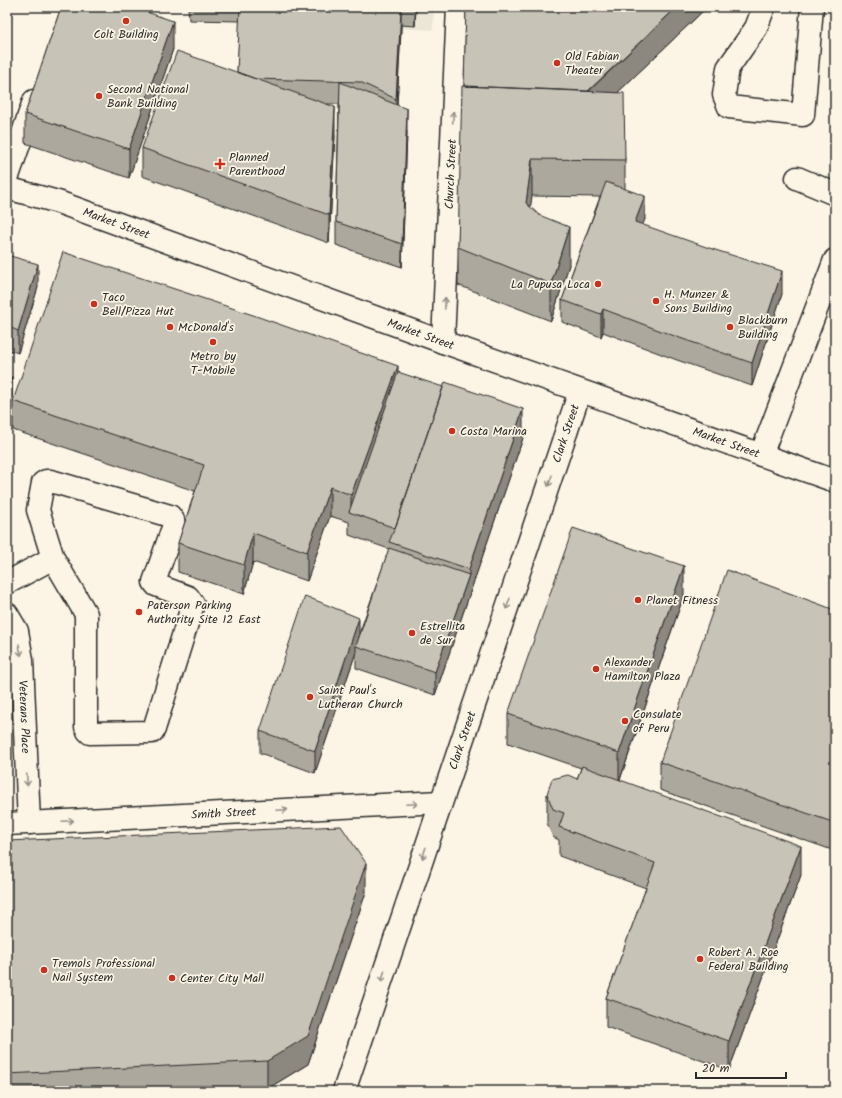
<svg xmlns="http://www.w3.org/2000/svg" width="842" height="1098" font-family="Kalam,sans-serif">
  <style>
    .built { fill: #ece6d7 }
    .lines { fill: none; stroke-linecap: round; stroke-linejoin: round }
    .minor-casing { stroke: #2b2b2b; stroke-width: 25 }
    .major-casing { stroke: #2b2b2b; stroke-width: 25 }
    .minor { stroke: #fcf5e5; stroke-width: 22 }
    .major { stroke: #fcf5e5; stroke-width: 22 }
    .wall { fill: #aca89d; stroke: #2b2b2b }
    .shaded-wall { fill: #8c8880; stroke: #2b2b2b }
    .building { fill: #c8c3b7; stroke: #2b2b2b }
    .oneway { stroke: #949088 }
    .poi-dot { fill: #c8321e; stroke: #fcf5e5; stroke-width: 1.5 }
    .labels { text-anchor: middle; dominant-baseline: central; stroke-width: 3.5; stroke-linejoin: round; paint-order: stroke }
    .poi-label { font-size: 12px; fill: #2b2b2b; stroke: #fcf5e5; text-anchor: start }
    .street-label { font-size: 12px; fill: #2b2b2b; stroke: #fcf5e5 }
  </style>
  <rect width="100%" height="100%" fill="#fcf5e5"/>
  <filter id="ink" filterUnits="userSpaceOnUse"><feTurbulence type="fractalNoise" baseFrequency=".025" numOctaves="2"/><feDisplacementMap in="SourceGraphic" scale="8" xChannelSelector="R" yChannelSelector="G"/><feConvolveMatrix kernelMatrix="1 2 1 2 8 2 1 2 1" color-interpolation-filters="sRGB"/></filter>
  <g filter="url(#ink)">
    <path class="built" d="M347 7H434L433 30 346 25Z"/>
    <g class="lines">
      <g class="minor-casing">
        <g id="minor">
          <path d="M764 7 756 28 728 68 724 95 729 107 803 115 812 7"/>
          <path d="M797 178 835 194"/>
          <path d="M7 179 34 101"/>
          <path id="s1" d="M443 342 458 7"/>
          <path d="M761 455 835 260"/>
          <path d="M46 481H51L170 516 173 520 174 525 154 582 156 585 188 597 193 604 154 729 152 732 90 733 88 731 86 727V614L53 558 38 510 43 483Z"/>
          <path d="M7 583 53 558"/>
          <path id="s2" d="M7 614 17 631 22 660 29 823"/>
          <path id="s3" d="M7 824 441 802"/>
          <path id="s4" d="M344 1091 580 391"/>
        </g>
      </g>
      <g class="major-casing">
        <g id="major">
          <path id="s5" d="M7 188 58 202 443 342 835 481"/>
        </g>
      </g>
      <use href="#minor" class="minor"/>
      <use href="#major" class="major"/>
    </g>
    <path class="wall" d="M7 7H11L10 32H7Z
      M61 7H145L144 11 173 49 129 178 25 143V114Z
      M188 7H416L415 26 401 25 397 106 407 132 402 267 336 245V222L339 104H327L335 136 329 243 142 176V148L237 72 240 21 189 20Z
      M466 7H726L703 11 617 93 625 160V189L645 219 642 225 782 294 752 386 677 360 603 332 601 337 562 322V300L600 197 532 196 530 207 569 265 551 321 458 285V247L464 86Z
      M7 255 38 287 18 353 7 349Z
      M398 372 523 438 435 695 356 668V652L315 773 260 753V731L359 634 389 549 349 535V522L330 516 307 581 253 562 244 594 178 572V543L195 491 13 430V401Z
      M684 595 620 780 801 875 729 1070 606 1027V998L646 888 559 856V840L553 837 547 823V794L577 779 581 768 508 743V714Z
      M835 610V851L660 790V762Z
      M7 841 366 892 308 1064 267 1089 236 1091H7Z"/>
    <path class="shaded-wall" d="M10 7H11L10 32Z
      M415 7H416L415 26Z
      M677 7H703V11L588 121V92Z
      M401 10V32L396 122V99Z
      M173 21V49L129 178V149Z
      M335 107V136L329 243V215Z
      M407 109V132L402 267V244Z
      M532 159V196L526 240V203Z
      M645 196V219L635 245V222Z
      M569 227V265L551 321V284Z
      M38 264V287L18 353V331Z
      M782 271V294L752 386V363Z
      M603 309V332L601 337V314Z
      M398 366V395L351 513V495Z
      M12 377V400L7 412V389Z
      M523 409V438L435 695V672L469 575V569Z
      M330 487V516L307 581V552Z
      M253 533V562L244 594V565Z
      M684 566V595L619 782V753Z
      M359 618V640L356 646V652L315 773V751Z
      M801 846V875L729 1070V1041Z
      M366 863V892L308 1064 267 1089V1061Z"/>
    <path class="building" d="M61 7H132L173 21 129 149 25 114Z
      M240 7H362L401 10 396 99 360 82 256 79 237 72Z
      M466 7H677L588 91 464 86Z
      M177 51 335 107 329 215 142 148Z
      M340 82 407 109 402 244 336 222Z
      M462 86 624 93 625 160 532 159 526 203 539 215 569 227 551 284 458 247Z
      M606 182 645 196 635 222 709 248 782 271 752 363 677 337 603 309 601 314 562 300Z
      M63 252 253 315 398 366 351 495 330 487 307 552 253 533 244 565 178 543 204 465 13 401Z
      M7 255 38 264 18 331 7 326Z
      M398 372 443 387 395 528 349 512Z
      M7 375 12 377 7 389Z
      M445 382 523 409 469 569 389 542 397 523Z
      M573 528 684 566 619 753 508 714Z
      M389 548 469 575 435 672 356 646Z
      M727 570 835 610V823L660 762Z
      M305 596 359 618 315 751 260 731Z
      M582 766 801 846 729 1041 606 998 655 863 559 827 564 813 553 809 547 794 552 779 568 775 577 779Z
      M341 826 366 863 308 1036 267 1061 7 1074V841Z"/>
    <defs><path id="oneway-shaft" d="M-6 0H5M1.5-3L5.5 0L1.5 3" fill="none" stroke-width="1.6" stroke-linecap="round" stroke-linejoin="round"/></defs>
    <g class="oneway">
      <use href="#oneway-shaft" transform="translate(453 117) rotate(-88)"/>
      <use href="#oneway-shaft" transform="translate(445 303) rotate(-88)"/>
      <use href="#oneway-shaft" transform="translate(550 481) rotate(109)"/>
      <use href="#oneway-shaft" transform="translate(508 604) rotate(109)"/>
      <use href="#oneway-shaft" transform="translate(20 650) rotate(80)"/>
      <use href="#oneway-shaft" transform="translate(27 780) rotate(87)"/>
      <use href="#oneway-shaft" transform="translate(412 804) rotate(-3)"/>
      <use href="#oneway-shaft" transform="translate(282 810) rotate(-3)"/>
      <use href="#oneway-shaft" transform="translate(68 821) rotate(-3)"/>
      <use href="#oneway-shaft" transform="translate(424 853) rotate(108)"/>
      <use href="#oneway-shaft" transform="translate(383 976) rotate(108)"/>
    </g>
  </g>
  <g class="poi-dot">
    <circle cx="126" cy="21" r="4"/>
    <circle cx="557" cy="63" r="4"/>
    <circle cx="99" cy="96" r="4"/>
    <path d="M218 158h4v4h4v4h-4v4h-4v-4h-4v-4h4z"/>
    <circle cx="598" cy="284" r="4"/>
    <circle cx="656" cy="301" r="4"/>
    <circle cx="94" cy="304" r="4"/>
    <circle cx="170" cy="327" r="4"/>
    <circle cx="730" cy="327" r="4"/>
    <circle cx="213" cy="342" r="4"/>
    <circle cx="452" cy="431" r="4"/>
    <circle cx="638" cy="600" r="4"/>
    <circle cx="139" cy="612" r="4"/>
    <circle cx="412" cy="633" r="4"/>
    <circle cx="596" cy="669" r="4"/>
    <circle cx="310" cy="697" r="4"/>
    <circle cx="625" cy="721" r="4"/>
    <circle cx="700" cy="959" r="4"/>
    <circle cx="44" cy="970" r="4"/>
    <circle cx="172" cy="978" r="4"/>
  </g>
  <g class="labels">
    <g class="poi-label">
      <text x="126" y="34" text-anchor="middle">Colt Building</text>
      <text x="565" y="56">Old Fabian<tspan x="565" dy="14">Theater</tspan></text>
      <text x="107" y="89">Second National<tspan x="107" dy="14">Bank Building</tspan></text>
      <text x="229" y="157">Planned<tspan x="229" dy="14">Parenthood</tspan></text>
      <text x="590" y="284" text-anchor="end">La Pupusa Loca</text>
      <text x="664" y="294">H. Munzer &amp;<tspan x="664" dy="14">Sons Building</tspan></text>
      <text x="102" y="297">Taco<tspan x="102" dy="14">Bell/Pizza Hut</tspan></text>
      <text x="738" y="320">Blackburn<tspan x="738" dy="14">Building</tspan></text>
      <text x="178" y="327">McDonald's</text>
      <text x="213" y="356" text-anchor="middle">Metro by<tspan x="213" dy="14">T-Mobile</tspan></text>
      <text x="460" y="431">Costa Marina</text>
      <text x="646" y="600">Planet Fitness</text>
      <text x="147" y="605">Paterson Parking<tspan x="147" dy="14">Authority Site 12 East</tspan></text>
      <text x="420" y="626">Estrellita<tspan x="420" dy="14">de Sur</tspan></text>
      <text x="604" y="662">Alexander<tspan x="604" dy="14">Hamilton Plaza</tspan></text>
      <text x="318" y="690">Saint Paul's<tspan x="318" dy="14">Lutheran Church</tspan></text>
      <text x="633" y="714">Consulate<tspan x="633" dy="14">of Peru</tspan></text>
      <text x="708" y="952">Robert A. Roe<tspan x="708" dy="14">Federal Building</tspan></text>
      <text x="52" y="963">Tremols Professional<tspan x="52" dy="14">Nail System</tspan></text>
      <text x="180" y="978">Center City Mall</text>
    </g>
    <g class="street-label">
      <text stroke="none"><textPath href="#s1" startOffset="168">Church Street</textPath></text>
      <text stroke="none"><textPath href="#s5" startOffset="115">Market Street</textPath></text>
      <text stroke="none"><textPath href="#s5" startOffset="439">Market Street</textPath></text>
      <text stroke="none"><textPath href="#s4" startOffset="694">Clark Street</textPath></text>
      <text stroke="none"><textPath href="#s5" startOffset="763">Market Street</textPath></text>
      <text stroke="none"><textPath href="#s2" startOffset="106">Veterans Place</textPath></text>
      <text stroke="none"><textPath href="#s4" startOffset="370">Clark Street</textPath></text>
      <text stroke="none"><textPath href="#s3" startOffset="217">Smith Street</textPath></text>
    </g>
  </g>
  <rect width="842" height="1098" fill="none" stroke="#fcf5e5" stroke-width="24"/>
  <rect x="12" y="12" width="818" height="1074" fill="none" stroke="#2b2b2b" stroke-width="1.5" filter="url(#ink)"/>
  <path d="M696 1072v6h90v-6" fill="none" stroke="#2b2b2b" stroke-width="2"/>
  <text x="702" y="1072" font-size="12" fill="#2b2b2b" stroke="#fcf5e5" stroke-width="3" paint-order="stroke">20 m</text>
</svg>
